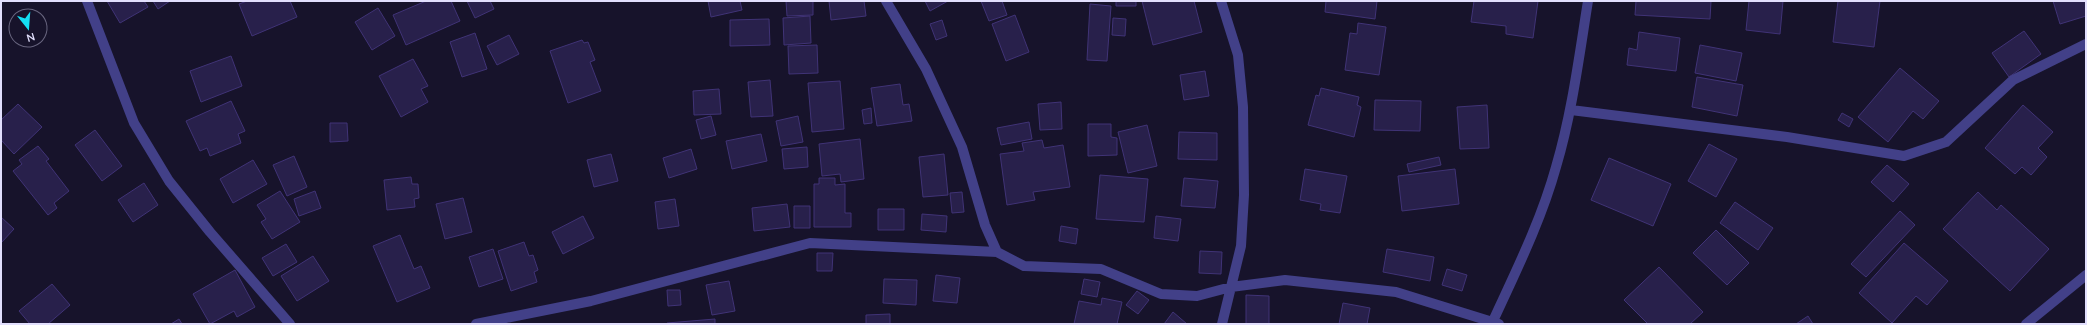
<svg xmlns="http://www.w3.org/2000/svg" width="2087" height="325" font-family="Quicksand,sans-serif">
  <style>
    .building { fill: #28204b; stroke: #403376 }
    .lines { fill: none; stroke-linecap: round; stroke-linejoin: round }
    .street { stroke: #424088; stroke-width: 10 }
  </style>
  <rect width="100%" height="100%" fill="#17132b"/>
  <path class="building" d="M107 1H144L148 7 120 23Z
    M153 1H170L158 9Z
    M247 1H290L297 17 252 36 239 4Z
    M426 1H451L460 21 406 45 393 15Z
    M467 1H490L494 9 475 18Z
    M708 1H740L742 10 711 17Z
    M786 1H813V15L787 16Z
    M829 1H864L866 16 831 20Z
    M925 1H948L930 11Z
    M981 1H1002L1007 15 989 21Z
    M1116 1H1136V6H1116Z
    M1142 1H1194L1202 32 1153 45Z
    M1326 1H1377L1375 19 1325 12Z
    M1474 1H1538L1533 38 1506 34V26L1471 22Z
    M1636 1H1711L1710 19 1635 15Z
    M1749 1H1783L1780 34 1746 30Z
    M1838 1H1880L1874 47 1833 42Z
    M2053 1H2086V16L2060 24Z
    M1090 4 1111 6 1107 61 1087 60Z
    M378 8 395 36 372 50 355 22Z
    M1015 15 1029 52 1006 61 992 24Z
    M810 16 811 43 784 45 783 18Z
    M1113 18 1126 19 1125 36 1112 35Z
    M769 19 770 45 730 46V20Z
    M942 20 947 36 936 40 930 24Z
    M1358 23 1386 27 1379 75 1345 70 1350 33 1357 34Z
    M2024 31 2041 54 2009 77 1992 53Z
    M1639 32 1680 38 1676 71 1627 65 1629 48 1637 50Z
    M475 33 487 69 462 77 450 42Z
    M509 35 519 54 497 65 487 46Z
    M582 40 584 43 588 42 595 60 590 62 601 91 568 103 550 51Z
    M817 45 818 73 789 74 788 46Z
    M1700 45 1742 53 1736 81 1695 73Z
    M231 56 242 86 201 102 190 71Z
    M413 59 428 86 421 89 428 102 401 117 379 76Z
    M1900 68 1939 101 1923 119 1913 111 1888 142 1858 117Z
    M1205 71 1209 96 1184 100 1180 75Z
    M1697 77 1743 85 1737 116 1692 107Z
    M770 80 773 116 751 117 748 82Z
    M840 81 844 129 812 132 808 83Z
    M900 84 903 105 909 104 912 121 877 126 871 88Z
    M1321 88 1359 97 1357 105 1361 107 1354 137 1308 125 1316 95 1319 96Z
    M719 89 721 114 694 115 693 91Z
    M1375 100 1421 101 1420 131 1374 130Z
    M231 101 245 131 238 134 241 143 210 156 207 148 200 151 186 121Z
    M1061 102 1062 129 1040 130 1038 104Z
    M18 104 42 127 14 154 1 140V120Z
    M1487 105 1489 148 1460 149 1457 107Z
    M2023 105 2053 132 2038 148 2047 157 2031 175 2022 167 2015 174 1985 148Z
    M871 108 872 123 864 124 862 110Z
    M1842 113 1853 119 1849 127 1838 120Z
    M711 116 716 135 701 139 696 120Z
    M798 116 803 142 781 146 776 121Z
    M1029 122 1032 139 1001 145 997 128Z
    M330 123H347L348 141 330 142Z
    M1088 124H1111V137L1117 138V155L1088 156Z
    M1147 125 1157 166 1128 173 1118 132Z
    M95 130 122 166 102 181 75 145Z
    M1179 132 1217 133V160L1178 159Z
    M761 134 767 161 732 169 726 141Z
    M860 139 864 179 841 182 840 174 822 176 819 144Z
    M1042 140 1044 148 1063 145 1070 187 1033 192 1035 200 1007 205 1000 154 1024 151 1022 143Z
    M1709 144 1737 159 1716 197 1688 181Z
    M38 146 49 159 46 161 69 191 54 203 57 208 48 215 13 171 22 164 19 160Z
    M807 147 808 167 784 169 782 149Z
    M691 149 697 169 669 178 663 158Z
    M611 154 618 181 594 187 587 160Z
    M944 154 948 195 923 197 919 157Z
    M294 156 307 187 287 196 273 165Z
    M1439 157 1441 165 1409 172 1407 164Z
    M1609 158 1671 184 1653 226 1591 200Z
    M253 160 267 184 233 203 220 179Z
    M1887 165 1909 184 1893 202 1871 182Z
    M1305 169 1347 176 1340 213 1320 210 1321 204 1300 200Z
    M1455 169 1459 204 1402 211 1398 176Z
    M1100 175 1148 179 1144 222 1096 219Z
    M411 177 412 184H418L419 198 414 199 415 207 387 210 384 180Z
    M819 178H835V185L845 184V213H851V227H814V184H819Z
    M1184 178 1218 181 1215 208 1181 206Z
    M144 183 158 205 133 222 118 200Z
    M280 191 300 222 272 239 261 222 266 219 257 205Z
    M315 191 321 208 299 216 294 199Z
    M962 192 964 212 952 213 950 193Z
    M1978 192 1997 210 2001 205 2049 249 2010 291 1943 229Z
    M463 198 472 232 445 239 436 204Z
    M675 199 679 226 658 229 655 202Z
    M1735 202 1773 228 1758 250 1720 223Z
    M787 204 790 227 754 231 752 208Z
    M794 206H810V228H794Z
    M878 209H904V230H878Z
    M1900 211 1915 225 1866 277 1851 264Z
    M922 214 947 216 946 232 921 230Z
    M583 216 594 238 563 254 552 232Z
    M1156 216 1181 219 1178 241 1154 238Z
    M1 217 14 229 1 243Z
    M1061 226 1078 229 1076 244 1059 241Z
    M1716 230 1749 263 1727 285 1693 253Z
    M400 235 414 269 421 266 430 288 397 302 373 246Z
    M524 242 529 256 533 255 538 270 534 272 537 282 511 291 498 251Z
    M1904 243 1948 281 1927 305 1916 296 1892 323 1859 293Z
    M286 244 297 262 273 276 262 258Z
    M493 249 503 279 479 287 469 257Z
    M1387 249 1434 257 1430 281 1383 272Z
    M1200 251 1222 252 1221 274 1199 273Z
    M817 253H833L832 271H817Z
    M313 256 329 281 297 301 281 276Z
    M1659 267 1703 312 1690 324H1648L1624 300Z
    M1447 269 1467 275 1462 291 1442 285Z
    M235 270 255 307 237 317 234 311 210 324 193 294Z
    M936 275 960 278 957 303 933 301Z
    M884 279 917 280 916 305 883 303Z
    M1084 279 1100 282 1097 297 1081 294Z
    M729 281 735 311 712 315 706 285Z
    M52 284 70 305 48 324H30L19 311Z
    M667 290H680L681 305 668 306Z
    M1137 291 1149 300 1138 314 1126 305Z
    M1246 295 1269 296V324H1246Z
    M1102 298 1122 302 1117 324H1074L1079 301 1101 305Z
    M1343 303 1370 308 1367 324H1339Z
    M1173 312 1187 324H1164Z
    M890 314V324H866V315Z
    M1808 316 1813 324H1796Z
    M179 319 182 324H171Z
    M715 319V324H667V323Z"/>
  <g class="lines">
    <path class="street" d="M87 1 134 123 169 181 210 232 290 324
      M886 1 926 69 962 147 985 225 997 252 1024 266 1101 269 1161 294 1197 296 1231 287 1285 280 1396 292 1499 324
      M1221 1 1238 55 1243 107 1244 195 1241 246 1222 324
      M1571 110 1787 137 1904 156 1946 142 2013 80 2086 44
      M1493 321C1516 271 1541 221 1556 167 1572 113 1579 57 1588 1
      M476 324 591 301 810 243 997 252
      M2026 324 2086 275"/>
  </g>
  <rect width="2087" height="325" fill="none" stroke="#e2dffd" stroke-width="4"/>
  <g transform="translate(28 28) rotate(163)"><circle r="19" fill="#17132b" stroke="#68657f"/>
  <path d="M0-3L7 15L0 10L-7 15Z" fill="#14dff4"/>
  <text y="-6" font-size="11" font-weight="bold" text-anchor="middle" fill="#e2dffd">N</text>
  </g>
</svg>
